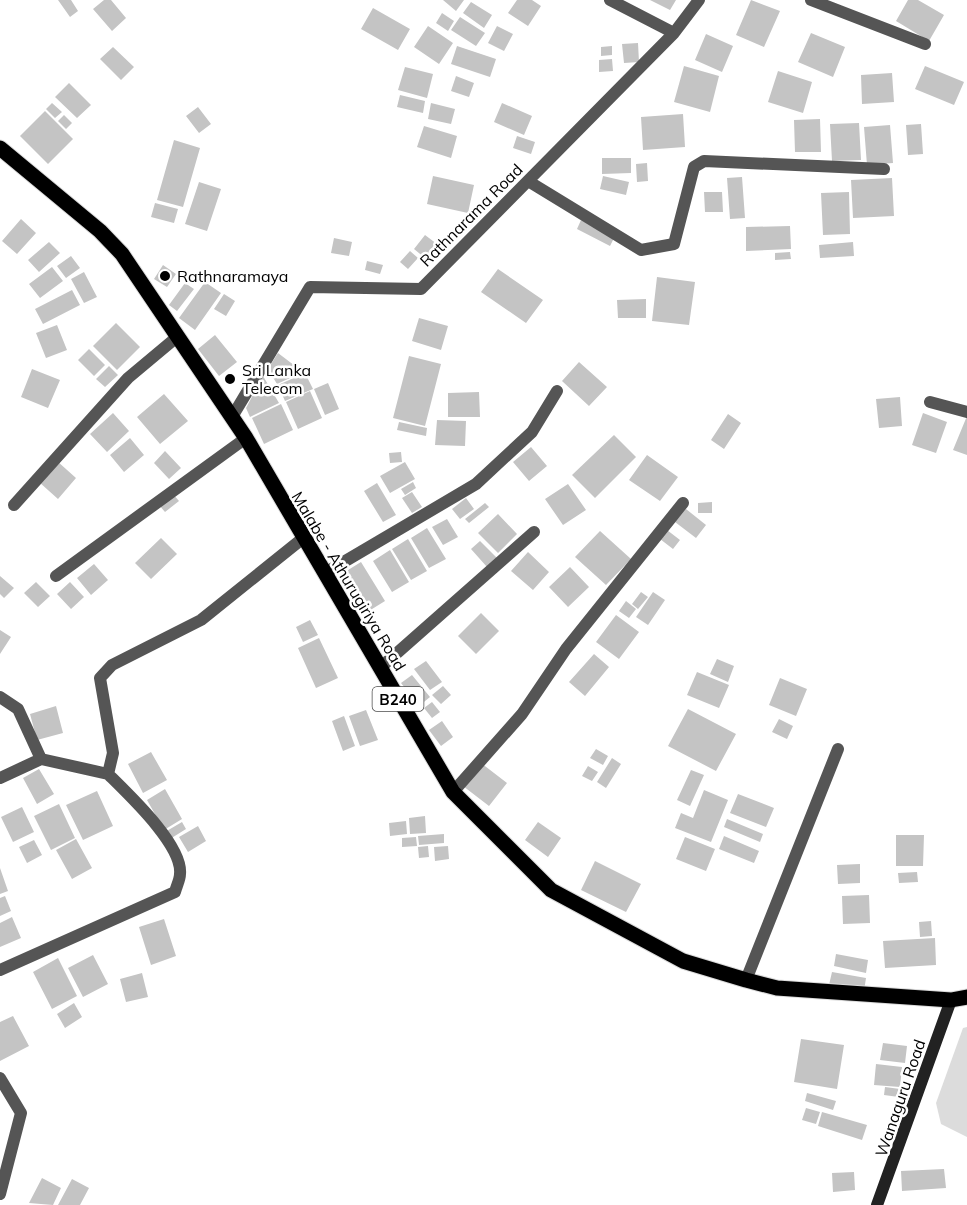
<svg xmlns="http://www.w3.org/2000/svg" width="967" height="1205" font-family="Mulish,sans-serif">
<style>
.green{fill:#dcdcdc}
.building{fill:#c4c4c4}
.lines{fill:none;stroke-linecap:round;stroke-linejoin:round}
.primary-casing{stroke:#dbdbdb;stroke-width:17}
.street{stroke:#555;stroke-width:12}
.secondary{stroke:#222;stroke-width:12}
.primary{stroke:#000;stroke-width:15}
.poi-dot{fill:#000;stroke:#fff;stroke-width:2}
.labels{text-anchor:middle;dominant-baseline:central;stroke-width:5;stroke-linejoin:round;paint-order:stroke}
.shield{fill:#fff;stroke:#4c4c4c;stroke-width:1.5}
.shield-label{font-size:15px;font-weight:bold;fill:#000}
.street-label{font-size:16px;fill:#000;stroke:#fff}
.poi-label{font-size:16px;fill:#000;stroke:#fff;text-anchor:start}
</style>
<rect width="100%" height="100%" fill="#fff"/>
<path class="green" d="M967,1027V1137L941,1124L936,1103L963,1028Z"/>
<path class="building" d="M58,0H71L78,11L70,17Z
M104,0H111L126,18L112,31L93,9Z
M443,0H464L456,11Z
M517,0H532L541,6L528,26L508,13Z
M650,0H676L670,10Z
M751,0L780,11L764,47L736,35Z
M908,0H918L944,15L929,41L896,21Z
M471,2L492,15L484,28L463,13Z
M373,8L410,29L398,50L361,29Z
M442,13L454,21L448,31L436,23Z
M460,17L485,33L476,46L451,30Z
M428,26L453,43L439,64L414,47Z
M497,26L513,34L504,51L488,43Z
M811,33L845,47L833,77L798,62Z
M706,34L733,46L722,72L695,60Z
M638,43L639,62L624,63L622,44Z
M457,46L496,59L490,77L451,64Z
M612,46V55L601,56V47Z
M113,47L134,67L121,80L100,59Z
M612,59L613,71L599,72V60Z
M684,66L719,76L710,112L674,102Z
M925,66L964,82L954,105L915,89Z
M405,67L433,74L427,98L398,90Z
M778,71L812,82L803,113L768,102Z
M892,73L894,102L862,104L861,75Z
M456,76L474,83L469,97L451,91Z
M69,83L91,105L77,118L55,97Z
M400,95L425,101L423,113L397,107Z
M52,103L62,112L55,118L46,109Z
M431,103L455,109L451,124L428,119Z
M502,103L532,116L524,135L494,122Z
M198,107L211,124L199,133L186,116Z
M45,111L73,139L48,164L20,136Z
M683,114L685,147L643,150L641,117Z
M64,115L72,123L66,129L58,121Z
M820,119L821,152H795L794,120Z
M859,123L861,160L832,161L830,124Z
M921,124L923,154L908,155L906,125Z
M890,125L893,163L867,165L864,127Z
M424,126L457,136L451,158L417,147Z
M517,136L535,142L531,154L513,148Z
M174,140L200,148L183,207L157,200Z
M602,158H631V173L602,174Z
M647,163L648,181L637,182L636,164Z
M433,176L474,185L468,213L427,204Z
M603,176L629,182L626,195L600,189Z
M742,177L745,218L730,219L727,178Z
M892,178L894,216L853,218L851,180Z
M199,182L221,189L207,231L185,224Z
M704,192H722L723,212H705Z
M849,192L850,234L823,235L821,193Z
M155,203L178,209L174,223L151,217Z
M21,219L36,233L17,254L2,241Z
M581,220L615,236L610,246L577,229Z
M790,226L791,249L746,251V227Z
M425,235L437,244L425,258L414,249Z
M334,238L352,242L349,256L331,253Z
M49,242L60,253L39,272L28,260Z
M853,242L854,256L820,258L819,245Z
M410,251L418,258L408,269L400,262Z
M790,252L791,259L775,260V253Z
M71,256L80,268L66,278L57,266Z
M367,261L383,265L380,274L365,270Z
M163,265L176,274L167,287L154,279Z
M52,267L63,281L40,298L29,284Z
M498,269L543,300L526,323L481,292Z
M84,272L97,297L84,303L71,279Z
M657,277L695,282L689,325L652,321Z
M205,282L221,293L195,330L179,318Z
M185,283L194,289L177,311L169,305Z
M72,290L80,305L43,324L35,309Z
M224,294L235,301L226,316L214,309Z
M646,299V318H618L617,300Z
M419,318L448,326L441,350L412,341Z
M116,323L140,347L117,370L93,346Z
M57,325L67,350L46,358L36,333Z
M215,335L237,362L219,376L198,349Z
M89,349L105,365L94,376L78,360Z
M278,353L303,372L277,384L268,369Z
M409,356L441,364L425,426L393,418Z
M579,362L607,387L589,406L562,381Z
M109,366L118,375L105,387L96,379Z
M32,369L60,380L48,408L21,397Z
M305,373L313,389L285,401L278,385Z
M263,376L279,403L250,417L246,408Z
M328,383L339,409L325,415L314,389Z
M310,391L322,418L298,429L286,402Z
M479,392L480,417H448V393Z
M164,394L188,421L160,444L137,417Z
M900,397L902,426L879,428L876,399Z
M281,404L293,430L264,444L252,418Z
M113,413L129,431L107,452L90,434Z
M923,413L947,422L936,453L912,445Z
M728,414L741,423L724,449L711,440Z
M967,416V455L953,450Z
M437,420L466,421L465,446L435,445Z
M399,422L427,428L426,436L397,430Z
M614,435L636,457L595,498L572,475Z
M130,438L144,455L124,472L110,455Z
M531,447L547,466L529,481L513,462Z
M165,451L181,468L169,479L154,463Z
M401,452L402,462L390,463L389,453Z
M647,455L678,477L660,501L629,480Z
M57,461L76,478L58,499L39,482Z
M405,462L415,479L390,493L380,476Z
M413,482L416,488L405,495L401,489Z
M377,483L396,515L383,522L364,491Z
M568,484L586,510L563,525L545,499Z
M412,492L422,507L412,513L402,498Z
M173,494L179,501L165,512L159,505Z
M466,498L474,509L460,519L452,509Z
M712,502V513H698V503Z
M485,503L489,507L469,523L465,519Z
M686,509L706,525L696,538L675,522Z
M498,514L517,534L498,553L478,533Z
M447,519L458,537L443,545L432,527Z
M427,528L446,559L429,568L411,538Z
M667,530L680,540L673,549L660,539Z
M600,531L631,559L606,585L575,557Z
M161,538L177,554L151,579L135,563Z
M408,539L427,571L411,580L392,549Z
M480,541L497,558L487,567L471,549Z
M390,550L409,582L392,592L373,561Z
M528,552L549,572L533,590L511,571Z
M361,562L385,601L364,614L340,575Z
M94,564L108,580L91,595L77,578Z
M570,567L589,587L568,607L549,587Z
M0,576L14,588L4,598L0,594Z
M36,582L50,596L38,607L24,593Z
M70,582L84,597L71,609L57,594Z
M641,592L648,597L638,609L632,604Z
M653,592L665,600L648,625L636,617Z
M626,601L636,609L629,618L619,611Z
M481,613L499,631L476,654L458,636Z
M616,615L639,632L619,659L596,642Z
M310,620L318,635L303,642L296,627Z
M0,630L11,637L0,654Z
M319,638L338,678L316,688L298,648Z
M594,654L609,667L585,696L569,682Z
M717,659L734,666L728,682L710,674Z
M426,661L442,682L430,690L414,669Z
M697,672L729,685L719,708L687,695Z
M412,675L430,697L419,706L401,683Z
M780,678L807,689L796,716L769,705Z
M443,686L451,695L441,704L432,695Z
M432,702L440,712L432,718L424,708Z
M56,706L63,733L37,740L30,714Z
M688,709L736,734L716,771L668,746Z
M366,710L378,740L360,746L349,716Z
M344,716L355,746L343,751L332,721Z
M779,719L793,726L787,739L772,732Z
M442,721L453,737L441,746L429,730Z
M596,749L608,756L603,765L590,758Z
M151,752L167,780L143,793L128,764Z
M612,758L621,764L606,788L597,782Z
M481,763L507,783L489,806L463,786Z
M588,766L598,772L592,781L582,776Z
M39,769L54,794L37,804L23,778Z
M691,770L704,775L690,806L677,800Z
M165,789L182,819L164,830L147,800Z
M704,790L728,800L711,842L675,828L681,813L693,818Z
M97,791L113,826L83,840L66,805Z
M738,794L774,808L766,827L730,813Z
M59,804L75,838L51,850L34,816Z
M22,807L34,832L13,842L1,817Z
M425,816L426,833L410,834L409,818Z
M727,819L763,834L760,842L724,827Z
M406,821L407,834L390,836L389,823Z
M182,822L186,829L170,839L165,832Z
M538,822L561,838L548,857L525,840Z
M198,826L206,841L188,852L179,837Z
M444,834V843L419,845L418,836Z
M896,835H924L923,866H896Z
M724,836L759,851L754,863L719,849Z
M416,837L417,846L402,847V838Z
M685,837L715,849L706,871L676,859Z
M76,839L92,868L72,879L56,850Z
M34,840L42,855L27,863L19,847Z
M428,846L429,857L419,858L418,847Z
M448,846L449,859L435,861L434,847Z
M595,861L641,884L626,912L581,890Z
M860,864V883L838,884L837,865Z
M0,868L8,891L0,894Z
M917,872L918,882L899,883L898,873Z
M869,895L870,923L843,924L842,896Z
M5,896L11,911L0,916V898Z
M12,917L21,938L0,947V923Z
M164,919L176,956L151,965L139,927Z
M931,921L932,936L920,937L919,922Z
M935,938L936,965L885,968L883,941Z
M836,954L868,960L866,973L834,966Z
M93,955L108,984L83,997L68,968Z
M58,958L77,996L52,1009L33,972Z
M832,972L866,978L864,991L829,985Z
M142,973L148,997L126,1002L120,979Z
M74,1003L82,1017L65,1028L57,1014Z
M13,1016L29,1046L0,1061V1022Z
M801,1039L844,1045L837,1089L794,1082Z
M883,1043L907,1046L905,1063L880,1060Z
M876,1064L902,1067L900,1087L874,1085Z
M885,1087L900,1089L899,1097L884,1095Z
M807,1093L836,1101L833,1110L805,1101Z
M806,1108L820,1112L816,1124L802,1120Z
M822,1112L867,1125L862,1140L818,1126Z
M944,1169L946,1188L902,1191L901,1171Z
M854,1172L855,1190L833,1192L832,1173Z
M42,1178L61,1188L53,1205L29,1203Z
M72,1179L89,1188L80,1205H58Z"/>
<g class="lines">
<g class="primary-casing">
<path id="primary" d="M0,148L100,231L122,254L246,438L453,792L551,890L683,961L746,980L777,988L951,1000L967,997"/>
</g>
<path class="street" d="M610,0L674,33
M811,0L925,44
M528,181L641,250L674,244L694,167L704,161L884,169
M930,402L967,412
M232,417L310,287L421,289L674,33L699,0
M14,505L128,378L177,337
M325,573L476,484L532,432L557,391
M56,576L246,438
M380,668L534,532
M0,697L18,709L41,759
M0,778L41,759L108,774L113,753L100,678L112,665L201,620L302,539
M453,792L522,714L566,649L683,503
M0,970L175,892C176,887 180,880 180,874C183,845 128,794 108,774
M746,980L838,749
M0,1078L21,1113L0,1194"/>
<path class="secondary" d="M877,1205L951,1000"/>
<use href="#primary" class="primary"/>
</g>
<g class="poi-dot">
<circle cx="165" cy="276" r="6"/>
<circle cx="230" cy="379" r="6"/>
</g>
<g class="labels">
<rect class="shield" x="372.5" y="687" width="51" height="24" rx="4.5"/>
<g class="shield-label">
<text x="398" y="699">B240</text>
</g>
<g class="street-label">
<text transform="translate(471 215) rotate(-45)">Rathnarama Road</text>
<text transform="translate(349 581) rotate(59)">Malabe - Athurugiriya Road</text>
<text transform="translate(900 1098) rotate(-71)">Wanaguru Road</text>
</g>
<g class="poi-label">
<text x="177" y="276">Rathnaramaya</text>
<text x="242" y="370">Sri Lanka<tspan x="242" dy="18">Telecom</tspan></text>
</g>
</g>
</svg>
